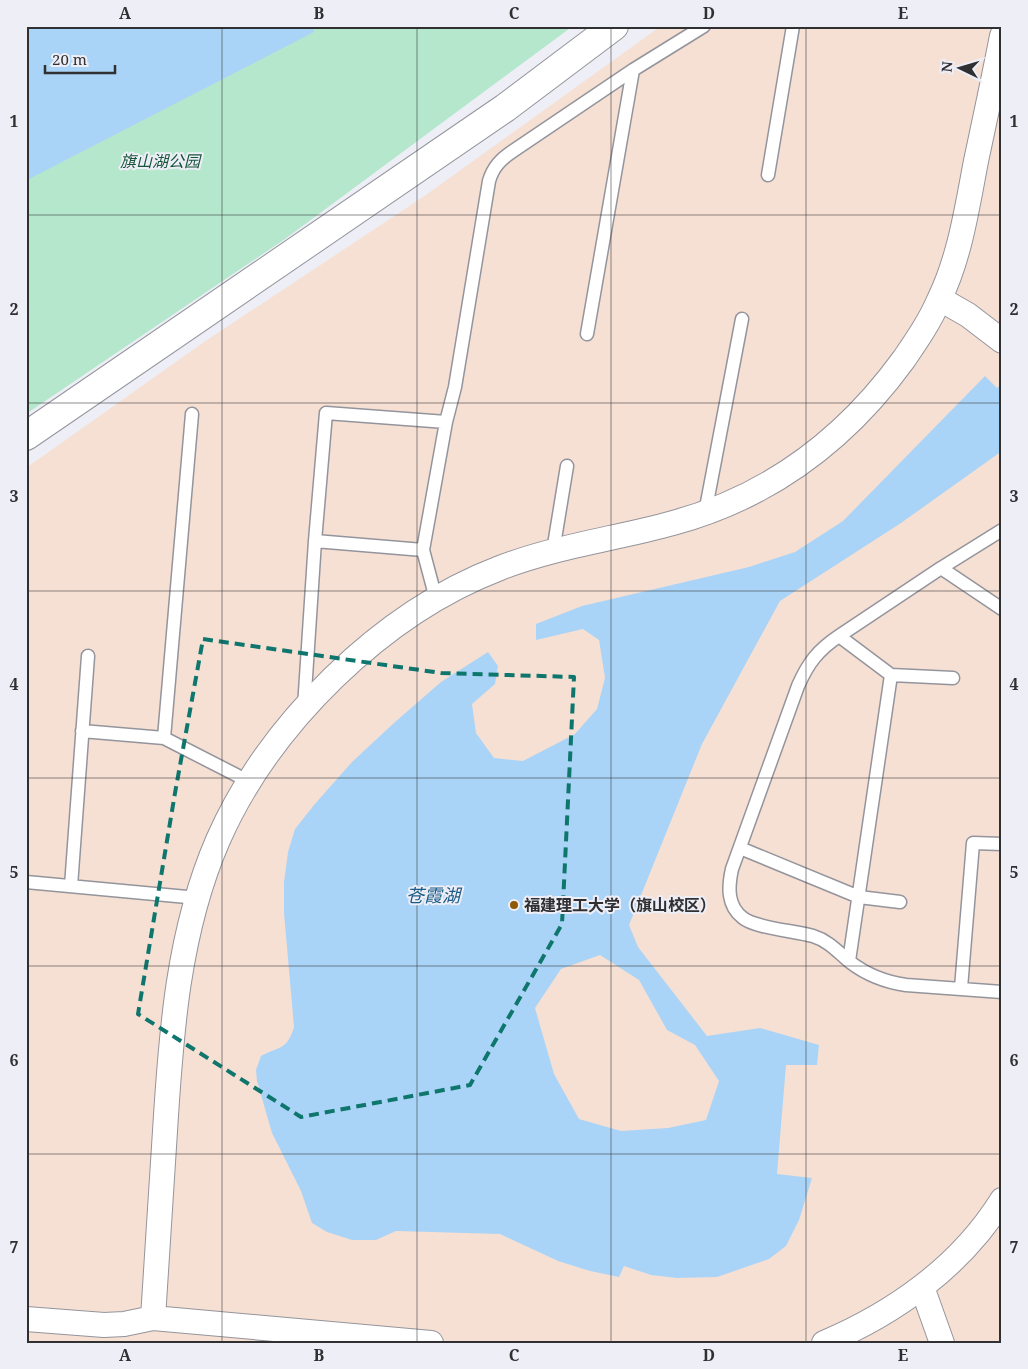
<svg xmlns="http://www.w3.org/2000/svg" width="1028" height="1369" font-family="'Noto Serif','Noto Sans SC',serif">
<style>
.education{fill:#f6e0d3}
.green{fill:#b5e7cd}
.water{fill:#aad4f7;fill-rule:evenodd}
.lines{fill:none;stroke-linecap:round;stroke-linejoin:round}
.service-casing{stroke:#94949c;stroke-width:15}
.minor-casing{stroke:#94949c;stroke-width:26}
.tertiary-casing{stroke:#94949c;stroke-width:30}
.service{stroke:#fff;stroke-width:12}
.minor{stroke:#fff;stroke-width:24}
.tertiary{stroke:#fff;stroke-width:28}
.marked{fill:none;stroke:#0f766e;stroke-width:4;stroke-dasharray:10 6;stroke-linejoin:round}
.grid{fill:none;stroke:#303033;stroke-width:1;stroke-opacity:0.55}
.poi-dot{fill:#8d5b06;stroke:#eeeef7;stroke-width:2}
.labels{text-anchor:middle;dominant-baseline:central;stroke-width:4;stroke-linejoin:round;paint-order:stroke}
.park-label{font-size:16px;font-style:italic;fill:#17553b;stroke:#eeeef7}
.poi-label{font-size:16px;font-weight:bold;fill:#303033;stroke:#eeeef7;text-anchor:start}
.water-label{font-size:18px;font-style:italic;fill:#1a5c87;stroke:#eeeef7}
.neatline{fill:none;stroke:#303033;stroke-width:2}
.grid-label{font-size:16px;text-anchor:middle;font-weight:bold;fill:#303033}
</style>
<rect width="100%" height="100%" fill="#eeeef7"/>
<path class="education" d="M661,26H1002V1343H26V468L204,342L423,197Z"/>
<path class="green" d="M26,26H573L285,239L26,414Z"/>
<path class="water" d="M26,26H313L314,32L29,179L26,182Z
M985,376L997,388L1002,383V432L999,435L1002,439V451L901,523L780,601L702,744L629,925L638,947L707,1036L760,1028L819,1045L817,1065H786L777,1174L812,1178L799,1220L786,1246L769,1259L717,1277L677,1278L651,1275L624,1266L619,1277L590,1271L558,1261L500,1234L396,1231L376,1240H352L327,1232L312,1223L301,1191L272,1133L257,1081L256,1070L261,1056C280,1046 287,1050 294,1027L284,913V882L288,852L295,829L314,805L352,762L395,722L441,682L488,652L498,666L495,684L472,704L476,733L494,758L523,761L575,734L597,709L605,678L599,640L583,629L536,640V624L582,606L749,567L795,552L843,521ZM600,955L639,980L667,1030L695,1045L719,1081L706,1120L668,1128L621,1131L579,1119L554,1074L535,1008L561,969Z"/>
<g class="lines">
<g class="service-casing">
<path id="service" d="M768,175L793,26
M587,334L633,70
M705,513L742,319
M1002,530L941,568L839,636C818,650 808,663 798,686L732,869C728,887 727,906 743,918C755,928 796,931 813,936C829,941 838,952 850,962C867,975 885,982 906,985L1002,992
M315,541L423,550
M553,551L567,466
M941,568L1002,609
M436,599L423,550L446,422L455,387L489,181C493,167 501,159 513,151L633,70L704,26
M839,636L891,675L953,678
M304,707L315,541L326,413L446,422
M82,731L164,738L248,781
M164,738L192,414
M740,848L859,897L900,902
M26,882L198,898
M71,886L88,656
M849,961L891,675
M961,988L973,843L1002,844"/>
</g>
<g class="minor-casing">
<path id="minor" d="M940,299L968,315L1002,341
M922,1287L942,1343
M153,1318C157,1256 161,1194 165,1131C171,1033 178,932 218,840C269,724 382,613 500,568C557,546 615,539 673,523C769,497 846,439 904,359C917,340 930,321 939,300C960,257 967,208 976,161C985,119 994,77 1002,36
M26,1319L104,1325L124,1324L153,1318L431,1343
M824,1343C895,1313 961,1266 1002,1200"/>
</g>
<g class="tertiary-casing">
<path id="tertiary" d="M26,436L505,108L614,26"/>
</g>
<use href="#service" class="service"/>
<use href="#minor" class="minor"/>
<use href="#tertiary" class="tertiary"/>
</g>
<path class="marked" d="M203,639L441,673L574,677L562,924L470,1085L301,1117L138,1014L175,793Z"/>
<path class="grid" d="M222,26V1343M417,26V1343M611,26V1343M806,26V1343M26,215H1002M26,403H1002M26,591H1002M26,778H1002M26,966H1002M26,1154H1002"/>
<circle class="poi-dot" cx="514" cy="905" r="5"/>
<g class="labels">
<g class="park-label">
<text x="160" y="161">旗山湖公园</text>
</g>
<g class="poi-label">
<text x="524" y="905">福建理工大学（旗山校区）</text>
</g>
<g class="water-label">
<text x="433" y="895">苍霞湖</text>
</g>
</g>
<rect width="1028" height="1369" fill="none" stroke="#eeeef7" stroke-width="55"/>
<g transform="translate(960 68) rotate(275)" stroke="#eeeef7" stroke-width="4" paint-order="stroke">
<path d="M0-4L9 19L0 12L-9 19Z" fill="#303033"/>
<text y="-8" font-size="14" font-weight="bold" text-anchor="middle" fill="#303033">N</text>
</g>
<path d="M45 65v8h70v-8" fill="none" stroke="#303033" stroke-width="2.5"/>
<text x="52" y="65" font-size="15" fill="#303033" stroke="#eeeef7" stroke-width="4" paint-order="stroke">20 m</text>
<rect x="28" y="28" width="972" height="1314" class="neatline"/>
<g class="grid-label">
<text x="125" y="19">A</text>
<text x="319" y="19">B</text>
<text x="514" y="19">C</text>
<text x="709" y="19">D</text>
<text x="903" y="19">E</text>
<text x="14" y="127">1</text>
<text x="1014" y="127">1</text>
<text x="14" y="315">2</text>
<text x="1014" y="315">2</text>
<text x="14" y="502">3</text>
<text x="1014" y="502">3</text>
<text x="14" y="690">4</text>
<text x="1014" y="690">4</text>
<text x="14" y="878">5</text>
<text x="1014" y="878">5</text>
<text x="14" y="1066">6</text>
<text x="1014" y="1066">6</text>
<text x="14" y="1253">7</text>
<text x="1014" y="1253">7</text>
<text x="125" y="1361">A</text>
<text x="319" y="1361">B</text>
<text x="514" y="1361">C</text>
<text x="709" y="1361">D</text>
<text x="903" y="1361">E</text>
</g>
</svg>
